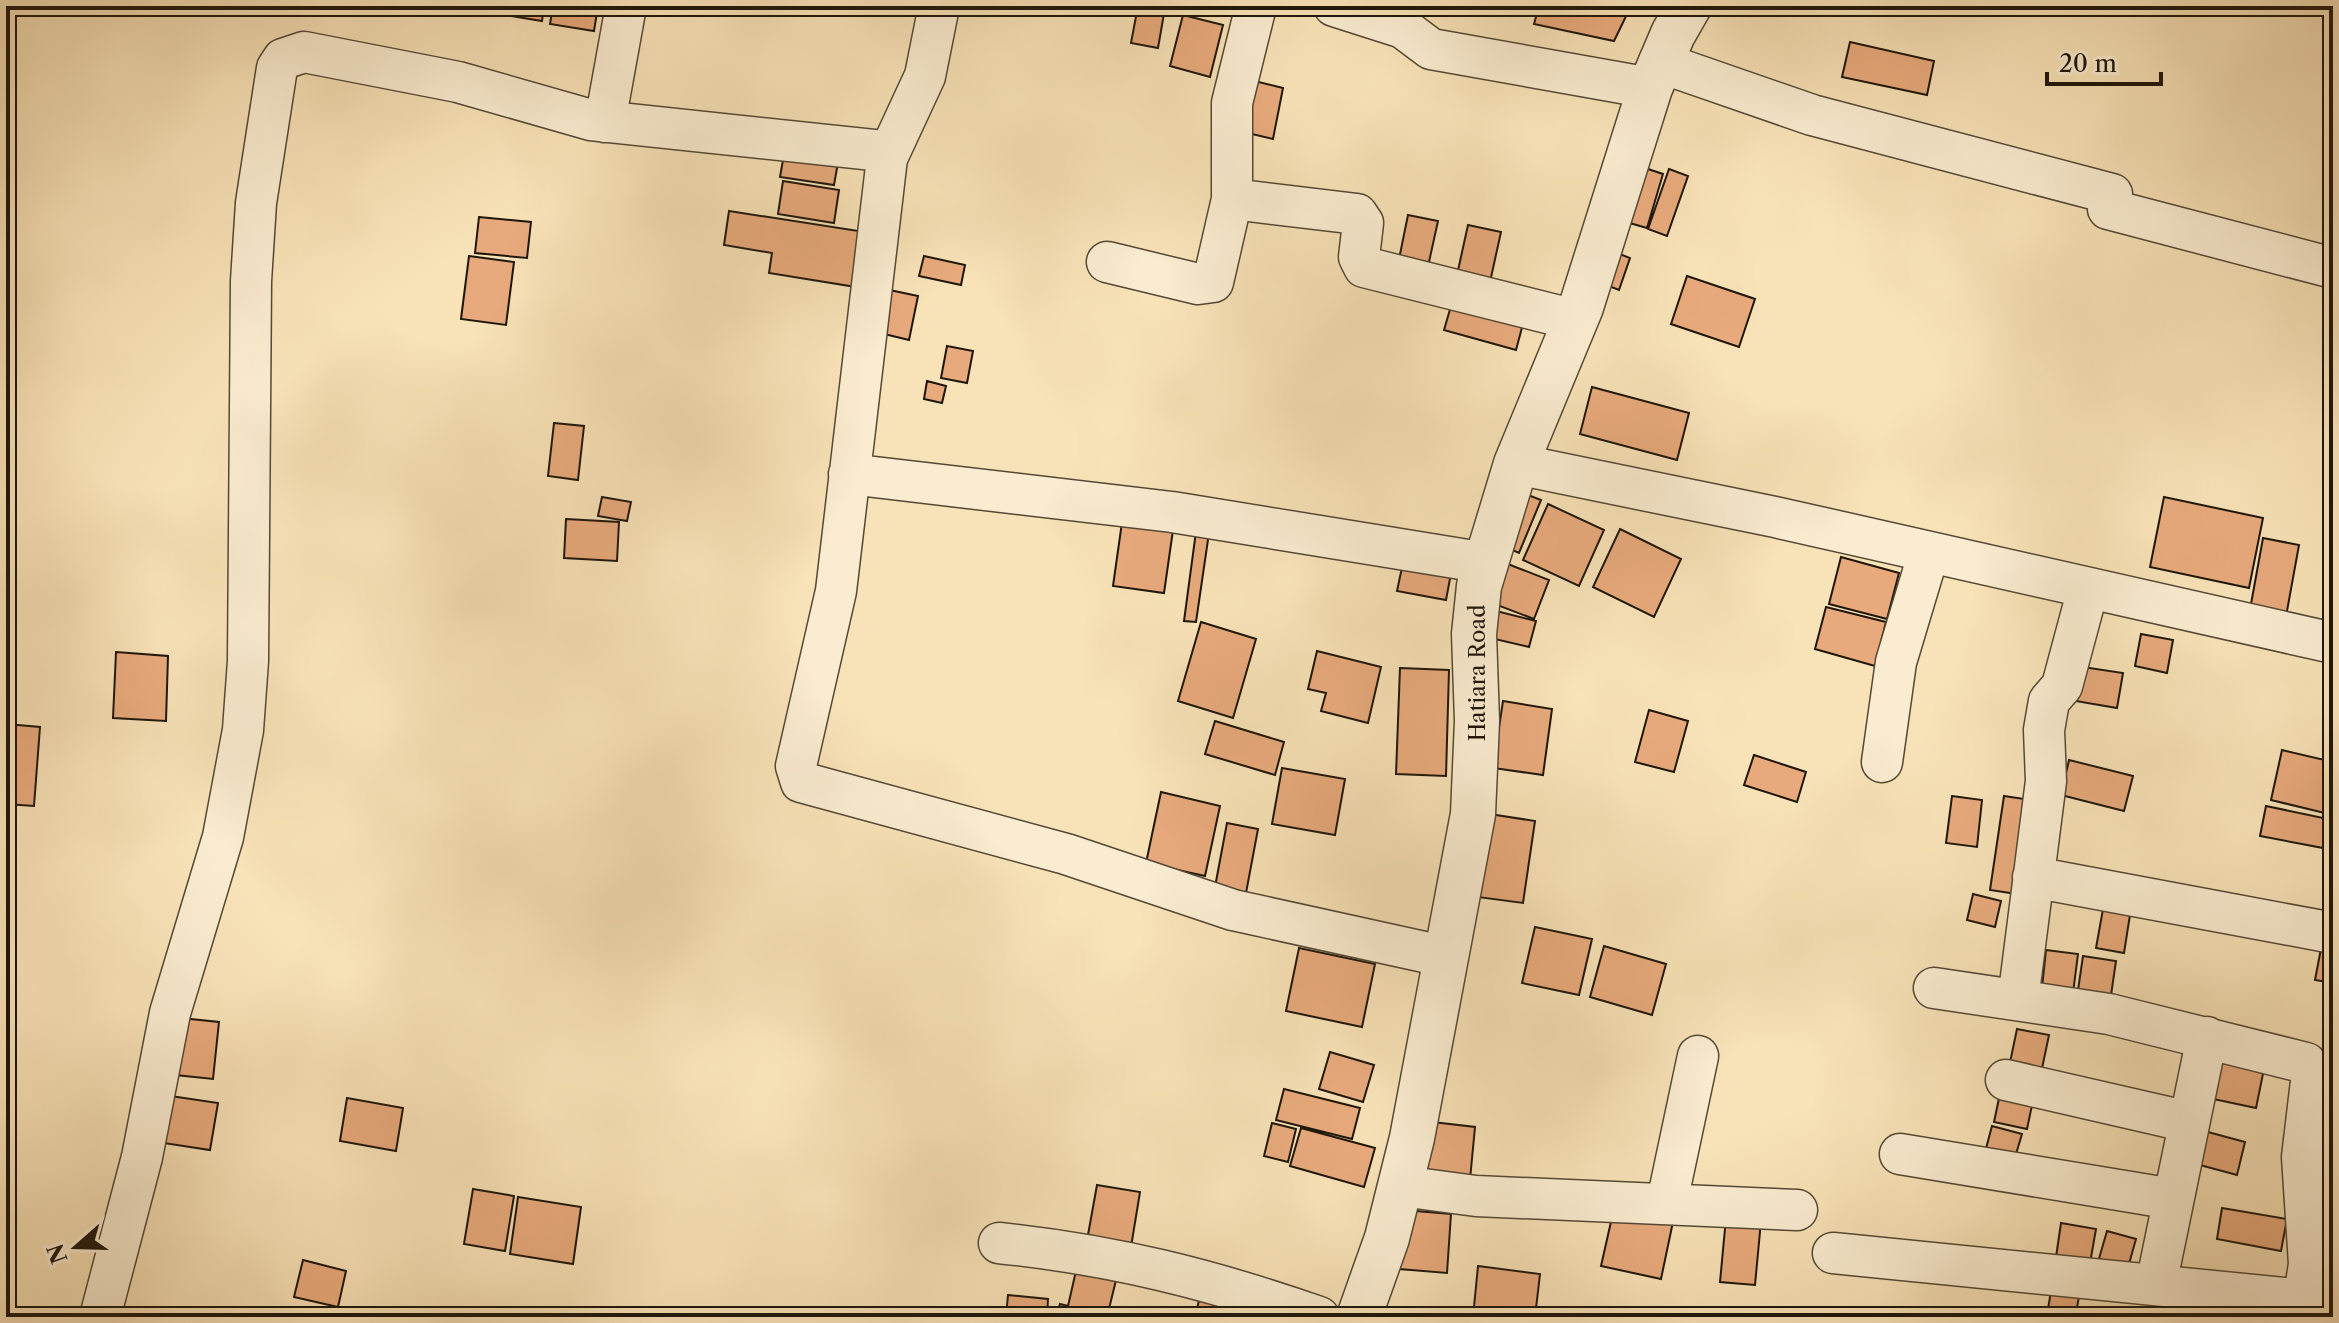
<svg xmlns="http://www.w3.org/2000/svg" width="2339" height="1323" font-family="'Libre Caslon Text',serif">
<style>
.building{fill:#e8aa7c;stroke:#1e160b;stroke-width:2}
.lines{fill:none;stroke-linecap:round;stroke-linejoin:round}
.minor-casing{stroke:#544936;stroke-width:43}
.tertiary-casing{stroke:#544936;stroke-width:47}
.minor{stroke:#faecd0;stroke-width:40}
.tertiary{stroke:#faecd0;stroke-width:44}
.labels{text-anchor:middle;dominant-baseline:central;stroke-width:6;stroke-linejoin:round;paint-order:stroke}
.street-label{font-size:22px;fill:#1e160b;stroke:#faecd0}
</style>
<rect width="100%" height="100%" fill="#f8e2b7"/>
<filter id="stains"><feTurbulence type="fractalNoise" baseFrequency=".0025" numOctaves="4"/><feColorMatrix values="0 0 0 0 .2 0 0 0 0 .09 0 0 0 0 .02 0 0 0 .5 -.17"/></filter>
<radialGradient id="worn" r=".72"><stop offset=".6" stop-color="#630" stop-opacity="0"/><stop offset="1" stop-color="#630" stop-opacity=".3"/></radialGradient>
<path class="building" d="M488,6H544L542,21L487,12Z
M553,6H598L594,31L550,24Z
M1138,6L1165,8L1158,48L1131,43Z
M1539,6H1631L1614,41L1534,24Z
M1183,15L1223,25L1210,77L1170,66Z
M1850,42L1934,61L1927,95L1842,77Z
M1246,79L1283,88L1273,139L1235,130Z
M786,143L840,151L834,185L780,177Z
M1636,165L1663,174L1647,228L1619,220Z
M1669,169L1688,176L1667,236L1648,229Z
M783,181L839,190L834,223L778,214Z
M729,211L865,232L856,287L769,273L772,253L724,245Z
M1408,215L1438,221L1427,271L1398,264Z
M479,217L531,222L527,258L475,253Z
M1468,225L1501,232L1488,291L1455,284Z
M1604,248L1630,258L1619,290L1593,280Z
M469,256L514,262L506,325L461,319Z
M924,256L965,265L961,285L919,276Z
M1687,276L1755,299L1739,347L1671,324Z
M885,289L918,296L909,340L876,332Z
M1453,299L1524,320L1516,350L1444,330Z
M947,346L973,351L967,383L941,378Z
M927,381L946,386L942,403L924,399Z
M1592,387L1689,413L1677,460L1580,434Z
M554,423L584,426L578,480L548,476Z
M1518,491L1541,500L1519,553L1496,543Z
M602,497L631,502L627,521L598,516Z
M2164,497L2263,518L2249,588L2150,567Z
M1548,504L1604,530L1579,586L1523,560Z
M1124,508L1175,516L1164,593L1113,586Z
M566,519L619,522L617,561L564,558Z
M1197,524L1210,526L1196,622L1184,621Z
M1620,529L1681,559L1654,617L1593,587Z
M2263,538L2299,545L2285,622L2249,615Z
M1841,557L1899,573L1887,619L1829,604Z
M1404,558L1452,568L1446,600L1397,591Z
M1495,559L1549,580L1534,619L1479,598Z
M1826,607L1886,622L1875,666L1815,649Z
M1488,609L1536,621L1529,647L1482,636Z
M1201,622L1256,639L1233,718L1178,701Z
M2141,634L2173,640L2167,673L2135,666Z
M1317,651L1381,667L1368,723L1321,711L1326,693L1308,689Z
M116,652L168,656L166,721L113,718Z
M2076,666L2123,673L2117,708L2070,700Z
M1400,668L1449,670L1446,776L1396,774Z
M1503,701L1552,709L1543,775L1493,768Z
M1649,710L1688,721L1674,772L1635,762Z
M1215,721L1284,742L1275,775L1205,754Z
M6,724L40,727L34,806L6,804Z
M2282,750L2333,762V815L2271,800Z
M1754,755L1806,772L1797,802L1744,785Z
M2069,760L2133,776L2124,811L2061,795Z
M1282,768L1345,779L1335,835L1272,824Z
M1161,792L1220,806L1205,876L1146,863Z
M1952,796L1982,800L1977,847L1946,843Z
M2004,796L2038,801L2024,895L1990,890Z
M2266,806L2328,819L2323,848L2260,836Z
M1483,813L1535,821L1523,903L1470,896Z
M1227,823L1258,829L1246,893L1215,887Z
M1973,894L2001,901L1995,927L1967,920Z
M2105,898L2132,902L2124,953L2096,948Z
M1535,927L1592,939L1579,995L1522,983Z
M2323,938L2333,940V983L2315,980Z
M1604,946L1666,964L1652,1015L1590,997Z
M1299,948L1375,964L1362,1027L1286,1011Z
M2046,950L2078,954L2072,1001L2041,997Z
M2083,956L2116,961L2109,1009L2076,1004Z
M171,1017L219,1022L213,1079L166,1074Z
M2330,1017L2333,1018V1068L2319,1064Z
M2017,1029L2049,1035L2040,1078L2008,1072Z
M2209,1047L2266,1059L2256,1108L2199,1096Z
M1330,1052L1374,1065L1363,1102L1319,1089Z
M2002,1084L2035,1091L2027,1129L1994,1122Z
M1284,1089L1360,1108L1352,1139L1276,1120Z
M164,1095L218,1103L210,1150L157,1142Z
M347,1098L403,1108L396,1151L340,1141Z
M1424,1121L1475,1127L1469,1190L1416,1184Z
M1272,1123L1296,1129L1288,1162L1264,1156Z
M1992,1126L2022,1134L2013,1164L1984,1156Z
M1301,1128L1375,1148L1364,1187L1290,1166Z
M2193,1128L2245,1142L2237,1175L2185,1161Z
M1097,1185L1140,1192L1130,1253L1086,1246Z
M473,1189L514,1196L505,1251L464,1244Z
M518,1197L581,1207L573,1264L510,1254Z
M1615,1204L1674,1217L1661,1279L1601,1266Z
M2222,1208L2287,1219L2281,1251L2217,1239Z
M1404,1210L1451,1214L1447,1273L1399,1269Z
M1726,1218L1761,1221L1755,1285L1720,1282Z
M2061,1223L2096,1229L2089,1269L2055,1264Z
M2107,1231L2136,1239L2125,1278L2096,1269Z
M303,1260L346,1271L338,1307L294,1297Z
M1078,1262L1118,1272L1107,1317H1056L1060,1304L1068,1306Z
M1478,1266L1540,1274L1535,1317H1473Z
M2053,1279L2081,1284L2076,1314L2048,1309Z
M1202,1288L1245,1298L1240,1317H1195Z
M1008,1295L1048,1299L1047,1317H1006Z"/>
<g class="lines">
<g class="minor-casing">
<path id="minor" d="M1256,6L1232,103V199L1357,214L1363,223L1359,257L1364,267L1575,320
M1334,6L1403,28L1431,49L1650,88
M1659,62L1812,115L2112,194
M605,122L626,6
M887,158L925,76L939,6
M2108,209L2333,268
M1107,262L1198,284L1213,282L1232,199
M1516,464L1775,517L2333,643
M849,474L1172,512L1486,563
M1882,762L1896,662L1929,552
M2033,877L2333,933
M1934,988L2109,1014L2306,1063L2312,1073L2302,1157L2309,1264L2301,1317
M2018,1000L2046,781L2044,730L2049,701L2062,686L2088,589
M2006,1080L2189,1122
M1900,1154L2173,1199
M1401,1186L1476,1196L1797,1210
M1667,1202L1698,1056
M999,1243C1114,1255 1210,1279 1319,1317
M1833,1253L2304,1300
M2156,1285L2207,1037
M100,1317L142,1157L170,1013L223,837L243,730L248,661L251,281L256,203L277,68L283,59L304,52L458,82L591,120L883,151L887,158L836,591L796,766L801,782L1066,854L1233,910L1447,957"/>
</g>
<g class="tertiary-casing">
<path id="tertiary" d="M1359,1317L1387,1238L1412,1138L1473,814L1477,721L1474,634L1479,586L1516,464L1581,307L1650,88L1673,34L1689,6"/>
</g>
<use href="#minor" class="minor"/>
<use href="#tertiary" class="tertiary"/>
</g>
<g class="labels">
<g class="street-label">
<text transform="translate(1477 673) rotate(-90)">Hatiara Road</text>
</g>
</g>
<rect width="2339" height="1323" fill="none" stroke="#f8e2b7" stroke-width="32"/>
<rect x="8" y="8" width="2323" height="1307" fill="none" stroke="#1e160b" stroke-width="4"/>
<rect x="16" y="16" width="2307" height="1291" fill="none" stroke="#1e160b" stroke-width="2"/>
<g transform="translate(76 1247) rotate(250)" stroke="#faecd0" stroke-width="6" paint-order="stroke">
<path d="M0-6L14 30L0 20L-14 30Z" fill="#1e160b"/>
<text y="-12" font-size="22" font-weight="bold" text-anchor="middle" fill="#1e160b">N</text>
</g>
<path d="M2047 72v12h114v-12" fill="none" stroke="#1e160b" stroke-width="4"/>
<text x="2059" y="72" font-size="24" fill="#1e160b" stroke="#faecd0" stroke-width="6" paint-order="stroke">20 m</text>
<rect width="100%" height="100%" filter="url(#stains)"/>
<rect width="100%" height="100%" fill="url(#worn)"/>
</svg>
